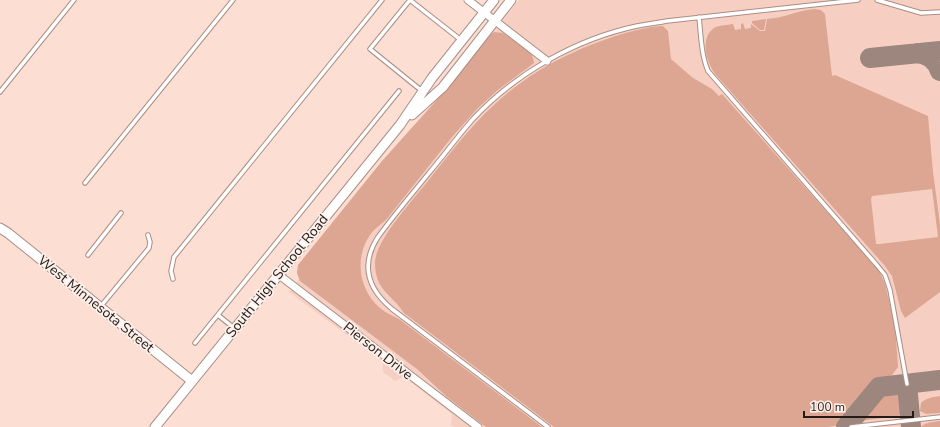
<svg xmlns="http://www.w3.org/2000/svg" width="940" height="427" font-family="'Nunito Sans',sans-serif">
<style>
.built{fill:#f6cfc2}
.green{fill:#dca693;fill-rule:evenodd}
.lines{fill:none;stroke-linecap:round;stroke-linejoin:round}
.taxiway{stroke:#9c867e;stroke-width:20}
.service-casing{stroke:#aa8e84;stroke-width:5.5}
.minor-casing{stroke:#aa8e84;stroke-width:9}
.tertiary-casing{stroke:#aa8e84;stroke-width:11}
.service{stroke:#fff;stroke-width:3.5}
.minor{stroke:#fff;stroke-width:7}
.tertiary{stroke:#fff;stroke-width:9}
.labels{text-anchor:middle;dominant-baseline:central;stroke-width:3.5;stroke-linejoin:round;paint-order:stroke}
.street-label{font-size:14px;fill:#251a16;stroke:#fcf0eb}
</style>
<rect width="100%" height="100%" fill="#fdded3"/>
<path class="built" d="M519,0H940V427H454L451,425L452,414L404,377L395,381L383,372L382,361L289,292Z"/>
<path class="green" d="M815,9L821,10L825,14L832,76L835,75L928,116L933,172L940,224V292L905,318L901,311L892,276L885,266L716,75C707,64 699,38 714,28C719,25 728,25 733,24L735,30L741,29V24L743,23L745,29L751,28V24L760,31H765L767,19C784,18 799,10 815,9ZM932,189L938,237L880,244H876L871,199L872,196Z
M766,19L764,30H760L752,23V21Z
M663,26L668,31L671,59L693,78L712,89L719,96L722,94L875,266L880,273L885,284L895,325L898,367L892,375L878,380L870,388L840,425L828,427H554L404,313C391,293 375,291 375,262C376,242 405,209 418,193C443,163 466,130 495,104C527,74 566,53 607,39C624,33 644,27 663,26Z
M494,32L503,33L531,53L533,58L534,63L498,90L478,108L452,137L386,220C380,225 374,229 370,235C354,258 359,290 380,308C386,313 393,316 399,319L542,427H486L447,397L417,369L300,281L297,273L298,265L382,161L443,93L490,35Z
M892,391C904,395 908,407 899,416L859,421L881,395L886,392Z
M940,396V413L926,414L920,411L921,403C926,398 933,397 940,396Z
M940,421V427H921C926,422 933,422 940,421Z"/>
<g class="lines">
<path class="taxiway" d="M917,53C929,55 936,60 940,71
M870,58L940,51
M907,384L911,427
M846,427L879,387L940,380"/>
<g class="service-casing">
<path id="service" d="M410,0L370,49L422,91
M410,0L461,40
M877,0L921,13L940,12
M699,17C701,35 701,54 708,71L876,264L885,275L890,290L907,384
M0,92L74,0
M85,183L233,0
M88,255L121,213
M173,279L171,271L174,257L382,0
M101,306L149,248L150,242L148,235
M218,315L234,328
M195,343L399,91
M548,427L392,309C368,289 360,265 378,237C394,215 412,194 429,173C444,155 458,136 473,119C516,73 576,39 637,26C647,24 657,23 667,21L858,0
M851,427L940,417"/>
</g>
<g class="minor-casing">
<path id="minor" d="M468,0L547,61
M279,275L478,427"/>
</g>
<g class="tertiary-casing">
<path id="tertiary" d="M412,115L443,87L511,0
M0,228L8,233L192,381
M155,427L400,125L432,78L494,0"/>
</g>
<use href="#service" class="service"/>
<use href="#minor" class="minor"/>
<use href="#tertiary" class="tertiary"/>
</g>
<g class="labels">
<g class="street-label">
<text transform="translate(277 276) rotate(-51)">South High School Road</text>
<text transform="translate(96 304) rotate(39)">West Minnesota Street</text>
<text transform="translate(378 351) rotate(38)">Pierson Drive</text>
</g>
</g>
<path d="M804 411v6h109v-6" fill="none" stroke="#251a16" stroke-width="2"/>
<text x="810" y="411" font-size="12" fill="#251a16" stroke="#fcf0eb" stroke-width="3" paint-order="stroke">100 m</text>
</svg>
